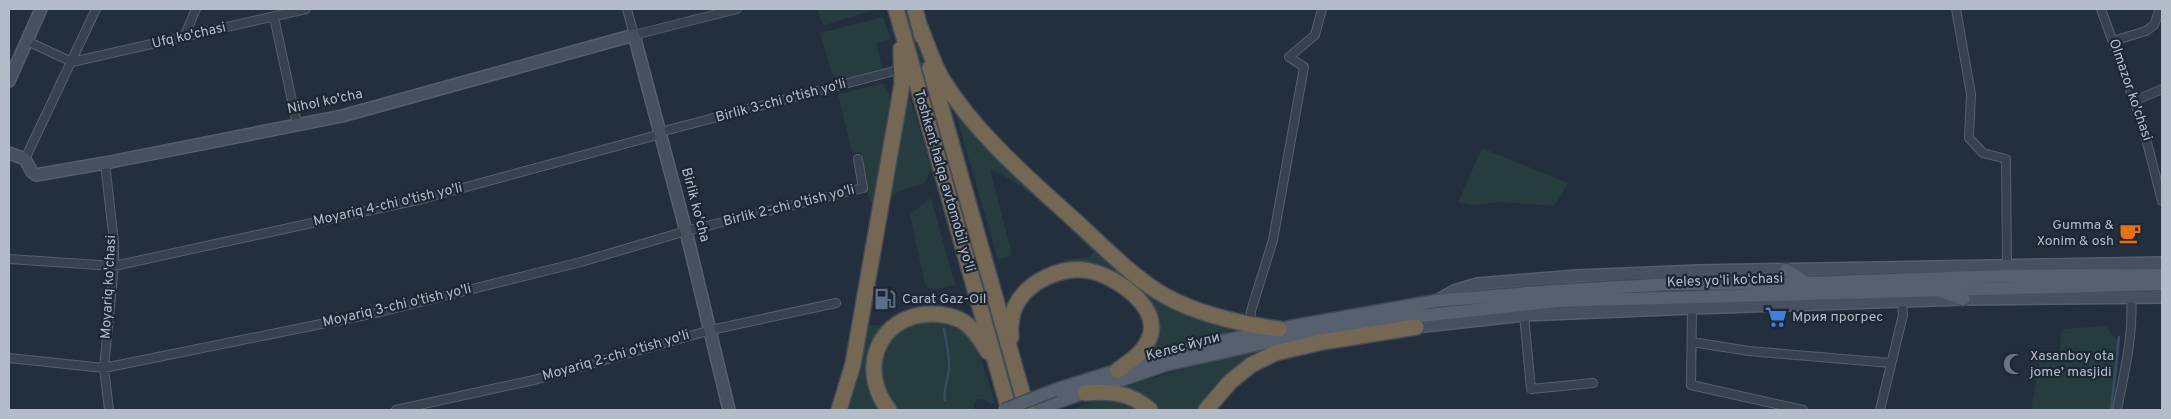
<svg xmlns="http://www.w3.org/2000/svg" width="2171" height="419" font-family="Overpass,sans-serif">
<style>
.green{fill:#263c3f}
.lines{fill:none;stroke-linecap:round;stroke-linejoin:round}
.stream{stroke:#394c67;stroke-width:2.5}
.street-casing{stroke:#565f6c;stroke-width:10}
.secondary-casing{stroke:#565f6c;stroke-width:14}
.primary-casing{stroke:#414a57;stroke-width:15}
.highway-casing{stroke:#434c59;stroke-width:18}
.street{stroke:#38414e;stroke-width:8}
.secondary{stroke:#465061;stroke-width:11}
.primary{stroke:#56606e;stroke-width:12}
.highway{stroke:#746855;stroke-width:15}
.primary-bridge-casing{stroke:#414a57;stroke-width:15;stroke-linecap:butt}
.primary-bridge{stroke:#56606e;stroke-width:12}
.labels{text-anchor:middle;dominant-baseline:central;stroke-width:4.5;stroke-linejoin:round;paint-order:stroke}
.street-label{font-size:14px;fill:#b4bcc9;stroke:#1d2633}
.poi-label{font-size:14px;fill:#b4bcc9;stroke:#1d2633;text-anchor:start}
</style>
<rect width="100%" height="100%" fill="#242f3e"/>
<path class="green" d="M817,9H873V10L825,25L822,23Z
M903,9H908L1022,410H1016Z
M883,17L891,39L876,44L883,71L839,82L832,74L820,33Z
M905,81L931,168L925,183L899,191L892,197L886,196Z
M884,83L894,107L874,203L870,202C865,186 866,169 861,152H852L838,94Z
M954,108L1111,262L1238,325L1224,334L1142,356L1148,304L1065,266L1064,260L1089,257L1094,252C1063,224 1028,185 990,169L1012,255L998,260Z
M1482,148L1568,183L1554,206L1500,202L1471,205L1458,202Z
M931,198L955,285L935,289L927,287L924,280L910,214Z
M934,321L959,324L977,346L995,403L991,404L984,399H978L974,403V410H896C891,403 883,395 881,387C879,383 880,376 880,371C878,338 906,324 934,321Z
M890,322C884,330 876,338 871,347C862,366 867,394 880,410H844L863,325H879Z
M2106,326L2120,345L2114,410H2031L2040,360L2058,362L2062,329Z
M1250,352L1253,357L1199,410H1158L1153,405L1119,388L1188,368Z
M1105,398L1119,400L1145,410H1070Z"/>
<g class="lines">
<path class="stream" d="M944,329C946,342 950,356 949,369C948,380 943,389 945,400
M2111,410L2119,337"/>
<g class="street-casing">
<path id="street" d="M627,9L634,35L737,9
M1956,9L1971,94L1969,138L1983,153L2006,159L2007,265
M2101,9L2142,123L2162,201
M274,17L297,124
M184,37L196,9
M27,41L72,62
M2113,41L2146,31L2154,25L2160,9
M72,62L306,9
M2134,101L2162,89
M660,132L902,69
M25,159L96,9
M105,163L114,242V266L104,368L109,410
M9,259L114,266L422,199L661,134
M1692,308L1691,385L1803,410
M1524,315L1531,389L1593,383
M1250,324L1251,311L1273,240L1304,67L1289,57L1315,35L1322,9
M1692,342L1749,351L1891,363
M9,358L104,368L380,312L581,262L686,231L863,188L858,159
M396,410L534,380L711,330L836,303
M1880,410L1903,315L1902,303
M2117,410C2124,373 2134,335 2131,297"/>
</g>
<g class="secondary-casing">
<path id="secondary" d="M9,81L41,9
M9,153L25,159L32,172L36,175L105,163L342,116L634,35L686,231L729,410
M1438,300L1454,291L1477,284L1577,276L1699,271L2162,263
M1416,327L1524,315L1692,308L1963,299L2162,297"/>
</g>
<g class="primary-casing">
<path id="primary" d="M1786,270L1807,283
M1943,292L1963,299
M1055,390L1163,356L1218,342L1289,327L1436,301L1540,292L1671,284L1807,283L2006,276L2162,275
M1034,410L1165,365L1286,338L1393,319L1558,301L2162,284"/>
</g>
<g class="highway-casing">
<path id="highway" d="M896,9L1009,410
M915,9L922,36
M920,27C927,44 933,63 942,79C978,137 1033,182 1082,227C1109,252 1135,279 1167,297C1201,315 1241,324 1279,329
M930,68L1027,410
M1011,337C1010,326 1011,316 1015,307C1027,281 1063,265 1090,271C1116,276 1165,309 1148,341C1142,354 1129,362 1118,370
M1085,393C1109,391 1131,392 1150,410
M839,410L853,364L899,102L902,84L901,49
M889,410C857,370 878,315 931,314C943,314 954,316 964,322C975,330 981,341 988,352
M1206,410L1230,382L1251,365L1275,353L1322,342L1416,327"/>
</g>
<use href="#street" class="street"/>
<use href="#secondary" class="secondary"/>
<use href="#primary" class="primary"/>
<use href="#highway" class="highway"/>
<g class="primary-bridge-casing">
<path id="primary-bridge" d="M1004,410L1055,390"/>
</g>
<use href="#primary-bridge" class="primary-bridge"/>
</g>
<defs>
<g id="cafe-bare" transform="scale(1.725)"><path d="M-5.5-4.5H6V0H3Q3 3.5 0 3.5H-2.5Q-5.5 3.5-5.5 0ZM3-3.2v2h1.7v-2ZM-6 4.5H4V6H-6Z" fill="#e8710a" stroke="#1d2633" stroke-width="2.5" paint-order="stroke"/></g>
<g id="fuel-bare" transform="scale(1.725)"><path d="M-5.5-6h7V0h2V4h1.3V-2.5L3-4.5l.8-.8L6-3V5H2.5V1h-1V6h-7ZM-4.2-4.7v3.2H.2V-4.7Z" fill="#5c6f8a" stroke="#1d2633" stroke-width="2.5" paint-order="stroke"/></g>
<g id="supermarket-bare" transform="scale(1.725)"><path d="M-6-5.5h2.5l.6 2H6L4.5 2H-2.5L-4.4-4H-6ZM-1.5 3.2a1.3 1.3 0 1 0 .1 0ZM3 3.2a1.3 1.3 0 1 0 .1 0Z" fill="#3f7fe0" stroke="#1d2633" stroke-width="2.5" paint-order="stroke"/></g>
<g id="mosque-bare" transform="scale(1.725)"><path d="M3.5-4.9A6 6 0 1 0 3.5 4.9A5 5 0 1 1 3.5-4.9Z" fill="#6b7280" stroke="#1d2633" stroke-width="2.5" paint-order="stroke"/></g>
</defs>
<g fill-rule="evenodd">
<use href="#cafe-bare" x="2130" y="233"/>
<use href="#fuel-bare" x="885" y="299"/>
<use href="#supermarket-bare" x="1776" y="317"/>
<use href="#mosque-bare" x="2014" y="364"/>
</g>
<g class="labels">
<g class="street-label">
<text transform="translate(189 36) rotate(-13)">Ufq ko'chasi</text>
<text transform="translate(2130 90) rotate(71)">Olmazor ko'chasi</text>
<text transform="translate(781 101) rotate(-15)">Birlik 3-chi o'tish yo'li</text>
<text transform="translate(325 102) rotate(-12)">Nihol ko'cha</text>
<text transform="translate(944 181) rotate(74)">Toshkent halqa avtomobil yo'li</text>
<text transform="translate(388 205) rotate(-13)">Moyariq 4-chi o'tish yo'li</text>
<text transform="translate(695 205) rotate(75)">Birlik ko'cha</text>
<text transform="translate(789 206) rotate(-14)">Birlik 2-chi o'tish yo'li</text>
<text transform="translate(1725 281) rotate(-2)">Keles yoʻli koʻchasi</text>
<text transform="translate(109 287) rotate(-87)">Moyariq ko'chasi</text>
<text transform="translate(397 306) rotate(-13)">Moyariq 3-chi o'tish yo'li</text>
<text transform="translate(1183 347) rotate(-15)">Келес йули</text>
<text transform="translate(616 356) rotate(-16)">Moyariq 2-chi o'tish yo'li</text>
</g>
<g class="poi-label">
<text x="2114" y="225" text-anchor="end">Gumma &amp;<tspan x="2114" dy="16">Xonim &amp; osh</tspan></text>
<text x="902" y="299">Carat Gaz-Oil</text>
<text x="1792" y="317">Мрия прогрес</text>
<text x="2030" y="356">Xasanboy ota<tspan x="2030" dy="16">jome’ masjidi</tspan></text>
</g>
</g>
<rect width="2171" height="419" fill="none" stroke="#b4bcc9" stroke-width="20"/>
</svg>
